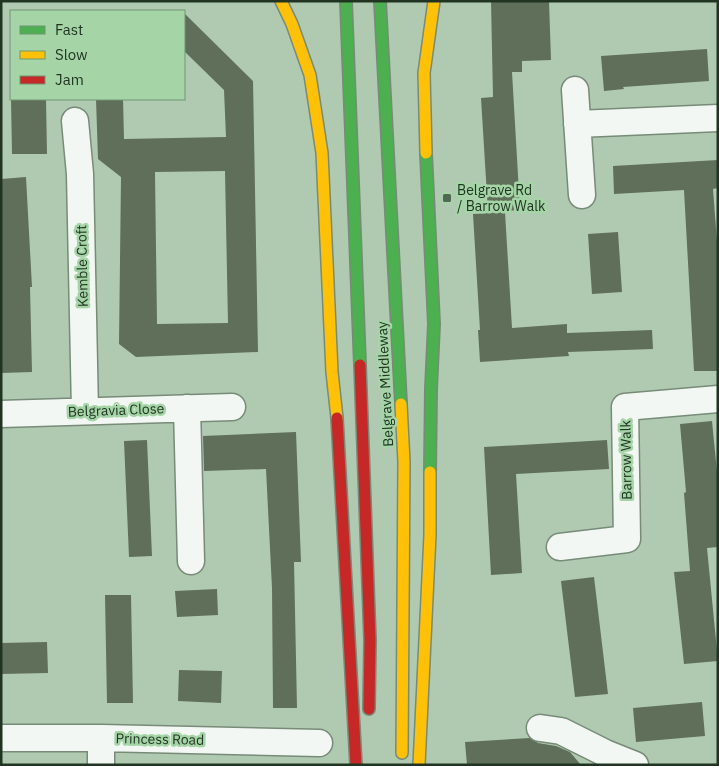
<svg xmlns="http://www.w3.org/2000/svg" width="719" height="766" font-family="'IBM Plex Sans',sans-serif">
<style>
.building{fill:#606f5a;fill-rule:evenodd}
.lines{fill:none;stroke-linecap:round;stroke-linejoin:round}
.street-casing{stroke:#778b78;stroke-width:29}
.fast-casing{stroke:#778b78;stroke-width:14}
.slow-casing{stroke:#778b78;stroke-width:14}
.jam-casing{stroke:#778b78;stroke-width:14}
.street{stroke:#f3f7f3;stroke-width:26}
.fast{stroke:#4caf50;stroke-width:11}
.slow{stroke:#ffc107;stroke-width:11}
.jam{stroke:#c62828;stroke-width:11}
.poi-dot{fill:#536854;stroke:#a5d5a7;stroke-width:2}
.labels{text-anchor:middle;dominant-baseline:central;stroke-width:5;stroke-linejoin:round;paint-order:stroke}
.poi-label{font-size:14px;fill:#213422;stroke:#a5d5a7;text-anchor:start}
.street-label{font-size:14px;fill:#213422;stroke:#a5d5a7}
</style>
<rect width="100%" height="100%" fill="#b0cab1"/>
<path class="building" d="M491,1H549L551,60L522,61V72H512L520,210L488,212L481,98L493,97Z
M184,13L253,81L258,352L136,357L119,344L121,177L98,159L96,99H123L124,139L226,137L224,90L184,51ZM225,171L228,323L157,324L155,172Z
M707,49L709,81L623,87L624,89L604,91L601,56Z
M11,99H46L47,154H12Z
M718,160V188L713,189L718,255V371H694L684,190L614,194L613,166Z
M26,177L32,287H30L32,372L1,373V179Z
M505,212L512,328L567,324V333L652,330L653,349L568,352L569,356L480,362L478,330H480L473,214Z
M618,232L622,292L592,294L588,234Z
M712,421L718,482V547L707,548L718,661L684,664L674,572L690,571L684,493L686,492L680,424Z
M296,432L301,562H294L297,708H273L272,588L266,469L204,471L203,436Z
M147,440L152,556L129,557L124,441Z
M607,440L609,469L516,474L522,573L491,575L484,447Z
M594,577L608,694L575,697L561,581Z
M217,589L218,615L177,617L175,591Z
M105,595H131L133,703H107Z
M47,642L48,673L1,674V643Z
M179,670L222,671L221,703L178,701Z
M702,702L705,736L636,742L633,708Z
M530,738L538,743L556,746L570,752L581,765H467L465,742Z"/>
<g class="lines">
<g class="street-casing">
<path id="street" d="M575,90L582,195
M75,121L80,174L85,411
M577,124L718,118
M187,408L191,561
M1,414L232,407
M560,547L627,539L625,407L718,399
M540,728L561,731L605,753L635,765
M1,738H101L319,743
M101,738V765"/>
</g>
<g class="fast-casing">
<path id="fast" d="M346,1L360,365
M380,1L401,404
M426,153L434,324L431,389L430,472"/>
</g>
<g class="slow-casing">
<path id="slow" d="M281,1L292,24L310,75L322,153L332,372L337,418
M426,153L424,73L434,1
M401,404L404,462L402,753
M419,765L430,535V472"/>
</g>
<g class="jam-casing">
<path id="jam" d="M360,365L370,640L369,709
M337,418L356,765"/>
</g>
<use href="#street" class="street"/>
<use href="#fast" class="fast"/>
<use href="#slow" class="slow"/>
<use href="#jam" class="jam"/>
</g>
<rect class="poi-dot" x="442" y="193" width="10" height="10" rx="2.5"/>
<g class="labels">
<g class="poi-label">
<text x="457" y="190">Belgrave Rd<tspan x="457" dy="16">/ Barrow Walk</tspan></text>
</g>
<g class="street-label">
<text transform="translate(82 266) rotate(-91)">Kemble Croft</text>
<text transform="translate(385 384) rotate(-93)">Belgrave Middleway</text>
<text transform="translate(116 410) rotate(-2)">Belgravia Close</text>
<text transform="translate(626 460) rotate(-91)">Barrow Walk</text>
<text transform="translate(160 739) rotate(1)">Princess Road</text>
</g>
</g>
<rect width="719" height="766" fill="none" stroke="#213422" stroke-width="5"/>
<rect x="10" y="10" width="175" height="90" fill="#a5d5a7" stroke="#709572"/>
<rect x="20" y="26" width="25" height="8" fill="#4caf50" stroke="#709572"/>
<text x="55" y="35" font-size="15" fill="#213422">Fast</text>
<rect x="20" y="51" width="25" height="8" fill="#ffc107" stroke="#709572"/>
<text x="55" y="60" font-size="15" fill="#213422">Slow</text>
<rect x="20" y="76" width="25" height="8" fill="#c62828" stroke="#709572"/>
<text x="55" y="85" font-size="15" fill="#213422">Jam</text>
</svg>
